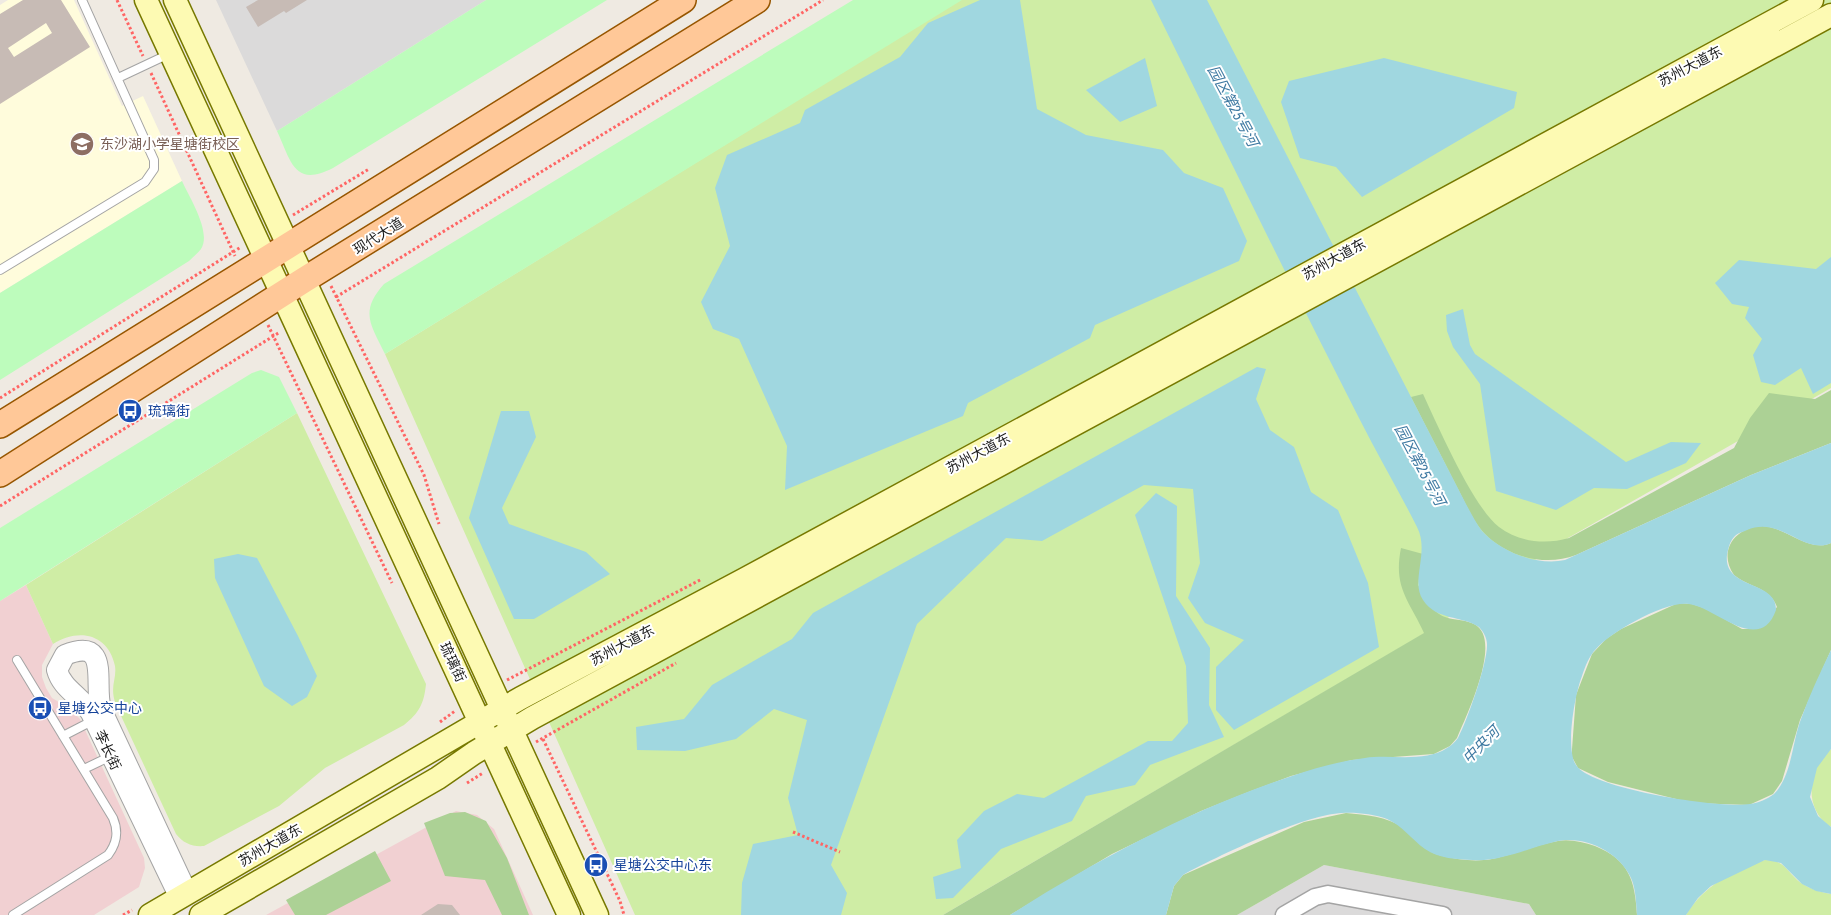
<svg xmlns="http://www.w3.org/2000/svg" width="1831" height="915" font-family="'Roboto Condensed','Noto Sans SC',sans-serif">
<style>
.residential{fill:#dbdada}
.commercial{fill:#f1d0d2}
.education{fill:#fffcdc}
.grass{fill:#cfeda5}
.forest{fill:#acd195}
.park{fill:#bdfcbc}
.water{fill:#a0d7e0}
.building{fill:#c7bbb5;fill-rule:evenodd}
.lines{fill:none;stroke-linecap:round;stroke-linejoin:round}
.service-casing{stroke:#a4a4a4;stroke-width:10}
.minor-casing{stroke:#a4a4a4;stroke-width:19}
.tertiary-casing{stroke:#a4a4a4;stroke-width:22}
.secondary-casing{stroke:#777900;stroke-width:25}
.primary-casing{stroke:#975600;stroke-width:28}
.path{stroke:#ff6564;stroke-width:3;stroke-dasharray:2.5 2.5;stroke-linecap:butt}
.service{stroke:#fff;stroke-width:8}
.minor{stroke:#fff;stroke-width:16}
.tertiary{stroke:#fff;stroke-width:20}
.secondary{stroke:#fdfab3;stroke-width:22}
.primary{stroke:#ffc898;stroke-width:25}
.labels{text-anchor:middle;dominant-baseline:central;stroke-width:4;stroke-linejoin:round;paint-order:stroke}
.street-label{font-size:14px;fill:#1d1d1d;stroke:#fff}
.education-label{font-size:14px;fill:#785e54;stroke:#fff;text-anchor:start}
.transit-label{font-size:14px;fill:#164399;stroke:#fff;text-anchor:start}
.water-label{font-size:15px;font-style:italic;fill:#3f7aa2;stroke:#fff}
</style>
<rect width="100%" height="100%" fill="#efeae2"/>
<path class="residential" d="M216,0H486L277,131Z
M1324,865L1529,904L1536,915H1237Z"/>
<path class="commercial" d="M26,585L53,644L42,665V677L46,688L52,698L69,708L80,719L144,858L145,868L139,887L94,915H0V601Z
M456,811L477,815L494,829L533,915H266Z"/>
<path class="education" d="M8,0H74L122,106L143,96L182,181L0,293V5Z"/>
<path class="grass" d="M960,0H1831V388L1568,538L1425,633L943,915H635L385,354Z
M297,413L426,684C424,704 419,713 404,725L325,768L279,806L204,846C192,847 183,843 176,834L116,705C109,686 117,680 115,666C108,633 78,628 53,644L26,585Z
M1831,749V827C1803,810 1807,768 1831,749Z
M1765,860C1786,860 1786,872 1801,883C1810,889 1820,892 1831,894V915H1686C1703,887 1733,869 1765,860Z"/>
<path class="forest" d="M1831,390V443L1751,475L1576,555C1545,567 1507,557 1484,533C1472,520 1465,502 1457,487C1442,457 1426,427 1411,397L1423,394C1438,426 1473,507 1499,527C1519,542 1545,545 1569,538L1734,448L1750,418L1769,393L1815,399Z
M1763,526C1785,527 1810,553 1831,543V650L1800,720L1782,781L1773,794L1749,805L1692,803L1608,782L1578,768L1572,757V749L1576,695L1592,654L1606,639L1621,629L1678,603L1692,604L1707,609L1742,629H1758L1777,607C1770,587 1748,587 1734,575C1717,551 1736,526 1763,526Z
M1401,548L1423,554L1418,585C1426,598 1432,614 1448,618C1456,620 1466,620 1474,624C1504,639 1466,716 1457,738L1450,746L1434,754L1352,760L1291,776L1251,791L1201,811L1112,854L1010,915H943L1424,633C1409,600 1393,588 1401,548Z
M465,812L486,821L507,858L529,915H502L485,880L445,876L424,823L450,813Z
M1346,813C1366,815 1386,816 1404,828C1418,838 1425,853 1443,856C1459,860 1476,862 1492,859C1514,855 1535,845 1558,841C1570,839 1583,842 1595,846C1629,860 1635,880 1637,915H1536L1529,904L1324,865L1237,915H1166L1174,886L1183,875L1304,822Z
M375,851L391,881L326,915H295L286,900Z"/>
<path class="park" d="M486,0H607L333,168C294,188 291,161 277,131Z
M853,0H962L385,354C371,325 359,312 384,284Z
M182,181C189,197 212,232 201,249C198,253 193,257 189,261L0,380V293Z
M261,370L279,377L297,413L0,601V528L252,373Z"/>
<path class="water" d="M980,0H1020L1037,109L1086,135L1163,150L1184,173L1223,188L1247,241L1239,261L1095,325L1090,338L968,403L963,416L785,490L787,446L739,339L713,329L701,302L730,246L715,188L727,155L800,123L805,110L900,57L928,23Z
M1151,0H1207L1466,504C1471,513 1476,523 1482,531C1501,552 1537,566 1565,560L1751,475L1831,443V543C1804,556 1780,515 1747,530C1743,532 1737,533 1734,537C1730,541 1728,549 1727,555C1723,590 1777,580 1776,610C1760,656 1715,607 1689,604C1667,600 1610,632 1596,649C1589,656 1585,667 1582,676C1575,694 1565,748 1576,765C1591,789 1721,809 1750,804C1758,803 1768,799 1774,794C1792,776 1792,742 1801,719C1809,696 1820,673 1831,650V749L1817,768L1810,797L1818,816L1831,827V894L1816,891L1802,884L1781,863L1765,860L1711,886L1698,898L1686,915H1637C1636,903 1636,889 1631,878C1619,851 1582,834 1554,842C1528,848 1500,862 1473,860C1457,859 1439,859 1425,849C1411,839 1403,826 1387,819C1374,814 1355,812 1342,813C1303,815 1218,856 1183,875L1174,886L1166,915H1010C1098,859 1192,809 1292,776C1315,768 1340,761 1365,758C1390,754 1425,763 1447,748C1451,746 1455,742 1458,738C1467,721 1488,662 1487,644C1487,638 1483,631 1479,627C1461,615 1437,621 1423,600C1410,581 1430,552 1417,527C1399,491 1378,456 1360,420C1289,281 1220,140 1151,0Z
M1145,58L1157,106L1120,122L1086,90Z
M1384,58L1517,92L1514,108L1362,197L1336,167L1300,158L1281,102L1289,81Z
M1831,257V383L1813,394L1801,368L1775,385L1761,382L1753,355L1762,339L1745,318L1749,307L1732,304L1715,283L1739,260L1816,269Z
M1463,309L1470,345L1475,354L1626,462L1671,442L1701,443L1686,463L1627,489L1594,488L1556,510L1496,491L1480,384L1453,347L1447,331L1446,315Z
M1257,367L1266,369L1256,399L1270,430L1294,447L1311,492L1338,510L1368,583L1379,647L1234,730L1216,710V667L1244,640L1205,623L1188,598L1200,563L1193,489L1144,485L1042,541L1006,538L917,624L831,865L847,893L841,915H741L742,883L753,844L798,835L788,798L807,720L774,709L736,739L685,751L637,750L636,727L684,719L712,685L792,639L813,613Z
M501,411H529L536,437L502,508L509,524L586,552L610,574L534,619H514L469,518Z
M1156,493L1177,506L1176,596L1210,648L1209,705L1224,737L1150,765L1135,785L1086,796L1072,821L1001,849L953,898L936,899L933,877L961,868L957,840L984,811L1017,794L1044,798L1148,741H1172L1188,723L1186,666L1135,515Z
M238,554L257,558L298,636L317,676L307,697L292,706L264,686L215,578L214,559Z"/>
<path class="building" d="M23,0H61L90,47L0,104V14ZM46,23L52,33L14,57L8,48Z
M258,0H307L286,13L284,11L258,27L246,7Z
M438,904L452,905L460,915H421Z"/>
<g class="lines">
<g class="service-casing">
<path id="service" d="M118,78L169,54
M0,270L145,182L154,169V160L82,0
M63,736L94,720
M84,769L111,756
M13,915L108,855C117,843 119,832 113,818L17,660"/>
</g>
<g class="minor-casing">
<path id="minor" d="M1284,915L1315,897L1328,894L1443,915"/>
</g>
<g class="tertiary-casing">
<path id="tertiary" d="M180,898L91,713C81,696 62,689 57,670L65,655C112,636 93,685 101,709L187,893"/>
</g>
<g class="secondary-casing">
<path id="secondary" d="M146,0L569,915
M175,0L597,915
M150,915L521,698L745,579L1812,0
M201,915L438,778L474,753L532,718L1831,15"/>
</g>
<g class="primary-casing">
<path id="primary" d="M0,425L683,0
M0,474L304,280L757,0"/>
</g>
<path class="path" d="M117,0L143,56
M151,73L235,256
M293,215L369,169
M331,286L424,475L439,524
M336,297L823,0
M268,325L392,583
M0,398L241,247
M0,506L280,332
M507,680L702,579
M440,722L455,711
M543,739L620,901L624,915
M536,742L676,663
M467,783L483,773
M793,832L840,852
M123,915L132,910"/>
<use href="#service" class="service"/>
<use href="#minor" class="minor"/>
<use href="#tertiary" class="tertiary"/>
<use href="#secondary" class="secondary"/>
<use href="#primary" class="primary"/>
</g>
<defs>
<g id="school-disc" transform="scale(1.25)"><circle r="9.5" fill="#8d6e63" stroke="#fff"/><path d="M0-5L7-2L0 1L-7-2ZM-4 1L0 2.5L4 1V4Q0 6-4 4Z" fill="#fff"/></g>
<g id="bus-disc" transform="scale(1.25)"><circle r="9.5" fill="#1a4fb4" stroke="#fff"/><path d="M-5-6H5V4H4V6H2V4H-2V6H-4V4H-5ZM-3.5-4V0h7V-4ZM-3.5 1.2v1.5H-2V1.2ZM2 1.2v1.5H3.5V1.2Z" fill="#fff"/></g>
</defs>
<g fill-rule="evenodd">
<use href="#school-disc" x="82" y="144"/>
<use href="#bus-disc" x="130" y="411"/>
<use href="#bus-disc" x="40" y="708"/>
<use href="#bus-disc" x="596" y="865"/>
</g>
<g class="labels">
<g class="street-label">
<text transform="translate(1690 66) rotate(-28)">苏州大道东</text>
<text transform="translate(378 236) rotate(-32)">现代大道</text>
<text transform="translate(1334 259) rotate(-29)">苏州大道东</text>
<text transform="translate(978 453) rotate(-28)">苏州大道东</text>
<text transform="translate(622 645) rotate(-28)">苏州大道东</text>
<text transform="translate(453 662) rotate(65)">琉璃街</text>
<text transform="translate(108 750) rotate(65)">李长街</text>
<text transform="translate(270 845) rotate(-30)">苏州大道东</text>
</g>
<g class="education-label">
<text x="100" y="144">东沙湖小学星塘街校区</text>
</g>
<g class="transit-label">
<text x="148" y="411">琉璃街</text>
<text x="58" y="708">星塘公交中心</text>
<text x="614" y="865">星塘公交中心东</text>
</g>
<g class="water-label">
<text transform="translate(1233 106) rotate(62)">园区第25号河</text>
<text transform="translate(1420 465) rotate(62)">园区第25号河</text>
<text transform="translate(1481 745) rotate(-45)">中央河</text>
</g>
</g>
</svg>
